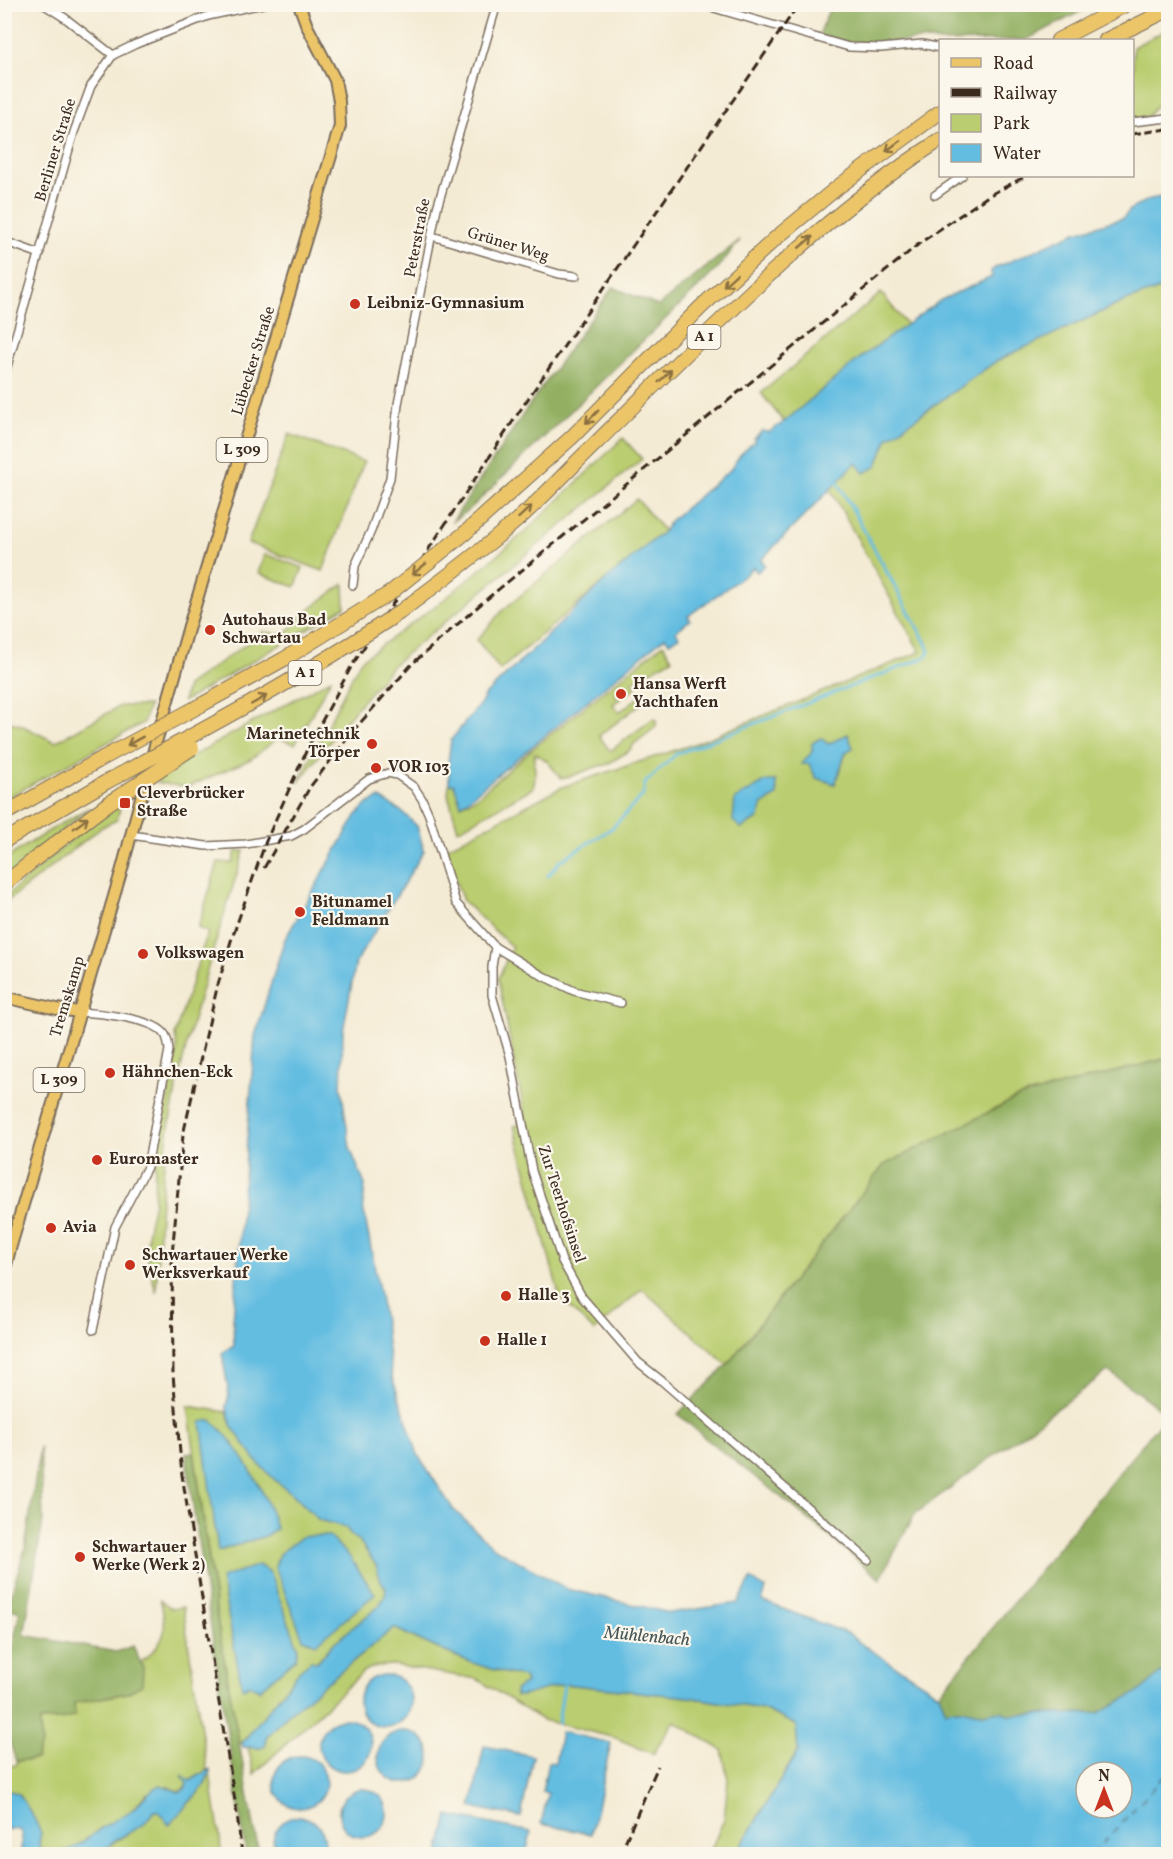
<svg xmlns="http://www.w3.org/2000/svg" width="1173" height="1859" font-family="Vollkorn,serif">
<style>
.green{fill:#bacd70;stroke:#7a7c47;stroke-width:1.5;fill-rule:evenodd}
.forest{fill:#93b062;stroke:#676d40;stroke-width:1.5}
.water{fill:#63bde1;stroke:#4f7480;stroke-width:1.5;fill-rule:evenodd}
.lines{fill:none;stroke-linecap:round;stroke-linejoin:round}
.stream{stroke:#63bde1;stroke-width:3}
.ferry{stroke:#475658;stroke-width:1.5;stroke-dasharray:8 6;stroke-linecap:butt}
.street-casing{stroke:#7c6e5e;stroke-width:10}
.primary-casing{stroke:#7c6e5e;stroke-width:14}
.highway-casing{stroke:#7c6e5e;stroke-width:16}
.street{stroke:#fff;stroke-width:7}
.primary{stroke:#ecc569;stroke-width:10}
.highway{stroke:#ecc569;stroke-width:14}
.rail{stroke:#3b2a1e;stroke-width:3;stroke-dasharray:9 4.5;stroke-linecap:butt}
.highway-bridge-casing{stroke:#7c6e5e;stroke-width:16;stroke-linecap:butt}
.highway-bridge{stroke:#ecc569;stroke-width:14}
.oneway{stroke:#8b7040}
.poi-dot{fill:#c8321e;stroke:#fbf7ec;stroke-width:2}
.labels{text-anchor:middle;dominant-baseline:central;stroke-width:4.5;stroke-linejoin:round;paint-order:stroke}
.shield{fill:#fbf7ec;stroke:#75685c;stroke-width:1.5}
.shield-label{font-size:15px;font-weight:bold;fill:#3b2a1e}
.street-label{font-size:16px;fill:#3b2a1e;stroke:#fbf7ec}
.poi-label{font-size:16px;font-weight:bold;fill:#3b2a1e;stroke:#fbf7ec;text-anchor:start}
.water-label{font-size:18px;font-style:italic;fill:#475658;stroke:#fbf7ec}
</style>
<rect width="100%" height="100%" fill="#fbf7ec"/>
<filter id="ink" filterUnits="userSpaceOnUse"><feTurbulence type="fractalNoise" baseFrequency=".0167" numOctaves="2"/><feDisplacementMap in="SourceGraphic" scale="12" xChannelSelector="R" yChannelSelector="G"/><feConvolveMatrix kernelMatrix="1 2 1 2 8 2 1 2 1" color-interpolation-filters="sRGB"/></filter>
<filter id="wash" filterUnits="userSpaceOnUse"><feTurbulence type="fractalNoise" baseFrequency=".008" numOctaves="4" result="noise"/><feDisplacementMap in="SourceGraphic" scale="24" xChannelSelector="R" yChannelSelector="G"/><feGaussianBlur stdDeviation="1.35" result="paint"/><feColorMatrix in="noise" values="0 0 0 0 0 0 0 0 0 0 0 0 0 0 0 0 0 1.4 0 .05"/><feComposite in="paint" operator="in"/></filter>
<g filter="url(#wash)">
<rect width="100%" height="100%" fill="#f4ebd4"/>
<path class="green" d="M1168,29V100H1161L1148,116L1133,119V47Z
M1168,286V1058L1019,1097L884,1165L727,1365L642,1289L594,1331L560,1298L514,1126L526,1122L498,979L512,947L463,901L444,849L562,787L694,744L920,652L830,489L856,462L876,467L888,438L998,360L1123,302ZM848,735L846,752L835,784L816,778L809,764L812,752ZM775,781L776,796L763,804L758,819L741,828Z
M881,293L907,325L860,358L784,422L761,393Z
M289,434L364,462L323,571L248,543Z
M623,438L642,459L394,664L349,717L298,783L360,661L442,601L526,531Z
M637,499L664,531L500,670L477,640L503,610Z
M265,554L303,568L295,587L258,573Z
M344,584L345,607L183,702L187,686L263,632L284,635L307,611Z
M663,644L672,659L633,681L636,688L626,695V691L621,688L616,691V697L620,699L613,704L619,712L639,697L642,703L599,736L610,751L654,718L656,720V727L634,744L629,751L606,765L599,766L566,778H561L547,761L535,753C532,765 538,775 533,788L458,830L448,795L449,784L454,783L461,805L477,797L531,750Z
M331,679L295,744L278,738L251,759L188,787L157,783L160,774Z
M120,706H149L143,723L5,799V721L21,725L55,742Z
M122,799L117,820L102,827L5,903V897L99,816Z
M89,808L5,878V859L55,827Z
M236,851H244C215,944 184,1037 168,1133C160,1186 159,1240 156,1293L147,1255L148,1229L154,1202L155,1164L177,1050L175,1034L208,932L198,928L218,862L233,863Z
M188,1406L227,1412L232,1427L276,1481L294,1495L319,1520L345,1527L354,1538L359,1540L376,1565L381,1581L386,1588L385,1595L379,1606L335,1642L239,1745L219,1631ZM222,1430C243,1461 268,1492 276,1529L265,1536L219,1551ZM295,1658L259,1690L250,1685Z
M160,1600L172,1609L183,1607L207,1770L190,1781L183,1777L187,1784C182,1794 175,1791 167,1786L146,1794L130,1812L100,1829L74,1848L63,1853L41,1852L39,1843L41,1833L34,1818L19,1794L5,1789V1767L16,1765V1761L36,1759L41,1744L40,1721L66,1719L74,1703L127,1693L143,1668L140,1663C166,1641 169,1632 160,1600Z
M394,1628C436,1648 478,1669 524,1677L526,1683L516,1696L564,1684L688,1697L763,1709L796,1725L798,1751L736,1854H709L724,1819L728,1779L722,1750L674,1721L653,1754L616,1738L542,1720L477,1679L393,1665L376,1666L364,1671L254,1774L248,1747L260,1748L266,1738L287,1715Z
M210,1774L220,1837L221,1854H99C117,1838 139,1830 154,1811L158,1810L170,1824L204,1786L207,1778Z"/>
<path class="forest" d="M831,5H1093L1026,40L940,42C922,37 907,42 889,43C862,45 844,43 819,35Z
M740,240L718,268L472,507L452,522L530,404L613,287L658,306Z
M1168,1058V1667L1140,1691L1098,1713L1010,1715C997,1708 993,1715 980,1713C962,1711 967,1706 946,1712L939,1694L1167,1414L1108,1371L915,1514L880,1579L795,1508L705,1438L678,1414L727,1365L884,1165L1019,1097Z
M40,1447L43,1520L24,1635L116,1652L133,1646L143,1668L142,1685L127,1693L74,1703L75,1715L66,1719L40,1721L41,1744L36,1759L16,1761L5,1729L8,1666L20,1612L5,1607L8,1604L25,1549Z
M194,1452L219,1631L259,1854H246C226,1721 203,1587 186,1453Z"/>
<path class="water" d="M1168,196V286L1123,302L998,360L888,438L876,467L864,473L856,463L761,560L765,565L757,572L753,567L745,575L688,616L690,620L676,631L679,637L669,642L665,637L461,805L454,784H449L448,762L451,740L484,699L483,697L607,579L664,531L671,520L731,469L740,455L754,442V439L762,431L769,432L784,422L860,358L941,300L992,277L991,271L995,268L1076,232L1123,218L1131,209L1150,199Z
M848,734L853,748L846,752L835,784L816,778L809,764H801L812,752V743L821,738L828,744Z
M767,781H776L777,796L763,804L758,819L741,828L733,821L735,799Z
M380,798L401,811L417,826L424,851L356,962L343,1031L341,1086L350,1148L365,1185L363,1207L380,1295L392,1377L418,1455L453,1509L493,1547L567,1589L670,1613L738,1603L751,1579L766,1589L762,1601L849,1634L864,1646L939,1694L946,1711C967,1706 962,1711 981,1713C994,1715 995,1707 1010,1715L1098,1713L1140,1691L1168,1667V1854H736L798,1751L796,1725L763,1709L688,1697L564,1684L522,1696H516L515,1690L526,1683L524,1677C478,1669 436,1648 394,1628L287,1715L266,1738V1744L260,1748L243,1747L242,1743L300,1670L311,1661L317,1662L335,1642L379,1606L385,1595L386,1588L381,1581L376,1565L359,1540L354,1538L345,1527L319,1520L294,1495L276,1481L257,1462L232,1427L226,1406L229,1395L222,1353L234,1346L233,1321L255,1036L284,941L356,816L367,804ZM1086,1772H1122V1808H1086Z
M211,1420C238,1443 268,1495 276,1529L265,1536L218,1551L201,1422Z
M303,1536H329L349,1556L375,1594L316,1644L303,1639L275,1567L279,1554Z
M258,1565L269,1571L298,1647L296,1658L259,1690L250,1685L242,1688L221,1578Z
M359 1701a26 26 0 1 1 52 0a26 26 0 1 1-52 0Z
M319 1745a26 26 0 1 1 52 0a26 26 0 1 1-52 0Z
M378 1757a26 26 0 1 1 52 0a26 26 0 1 1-52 0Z
M561,1732L611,1743L591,1834L541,1824L548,1793L542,1792L548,1762L555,1763Z
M484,1746L533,1756L521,1817L471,1807Z
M274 1782a26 26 0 1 1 52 0a26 26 0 1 1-52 0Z
M210,1769V1774L207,1778L204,1786L169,1825L158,1811H154L143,1825L114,1841L99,1854H25L21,1849C22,1834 27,1828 7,1829L5,1832V1789L19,1794L34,1818L41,1833L39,1843L41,1852C73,1854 76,1846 100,1829C110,1822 123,1817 133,1809C143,1800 148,1790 161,1785L179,1792L185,1789L187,1784L182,1775L190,1781Z
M339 1813a24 24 0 1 1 48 0a24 24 0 1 1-48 0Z
M448,1815L531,1832L526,1854H439Z
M299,1816C319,1819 330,1836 322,1854H276C268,1836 279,1818 299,1816Z"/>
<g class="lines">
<path class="stream" d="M548,876L560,861L612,828L643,795L645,783L676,754L924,658L929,652L926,643L837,481
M558,1723L564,1684"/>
<path class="ferry" d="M1093,1854L1168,1772"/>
</g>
</g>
<g filter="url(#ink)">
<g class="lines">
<g class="street-casing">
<path id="street" d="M43,4L65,18L113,55
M700,4L849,47L881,48L922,44L940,48
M1132,122L1168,118
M935,195L962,176
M432,236L559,274L576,276
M4,241L40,254
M4,377L74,132L91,86L113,55L136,44L208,16L263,4
M353,585L355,566L371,531L390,478L398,404L437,208L497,4
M131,835L206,846L246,844L291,836L304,829L369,779L388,773L397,775L414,787L422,799L429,815L456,903L495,947L543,976L574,991L621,1003
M495,947L492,967V995L510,1056L532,1171L562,1261L582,1297L638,1362L662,1381L868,1560
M79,1012C99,1013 149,1018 163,1032C168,1037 168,1043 169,1050L147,1167L115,1227L93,1330"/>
</g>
<g class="primary-casing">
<path id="primary" d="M151,760L189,626L340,126L339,101L335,80L307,26L299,4
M4,997L57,1009L79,1012
M4,1273L10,1249L122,869L147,775"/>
</g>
<g class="highway-casing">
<path id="highway" d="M1058,40L1127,4
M1106,40L1168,10
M465,533L572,437L701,307L776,238L838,187L940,112
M400,612C442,580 485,549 525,513C549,491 572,466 596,443C705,336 812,223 940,140
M203,704L286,658
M4,814L103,758
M4,841L108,781
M4,884L35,859"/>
</g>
<use href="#street" class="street"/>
<use href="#primary" class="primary"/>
<use href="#highway" class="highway"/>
<path class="rail" d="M1132,134L1168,129
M264,868L310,787L353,731L412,664L482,603L920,243L988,196L1026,176
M242,1854L236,1807L182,1475L173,1375L172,1255L183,1135L217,988L231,941L266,841L308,747L351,667L523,406L799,4
M620,1854L658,1766"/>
<g class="highway-bridge-casing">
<path id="highway-bridge" d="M286,658L390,593L465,533
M103,758L203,704
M108,781C207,728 306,675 400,612
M35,859L109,803L192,748"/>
</g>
<use href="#highway-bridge" class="highway-bridge"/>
</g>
<defs><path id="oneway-shaft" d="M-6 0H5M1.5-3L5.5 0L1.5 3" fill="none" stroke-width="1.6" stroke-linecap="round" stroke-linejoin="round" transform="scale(1.5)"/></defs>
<g class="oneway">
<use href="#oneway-shaft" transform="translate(893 146) rotate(143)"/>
<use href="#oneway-shaft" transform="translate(806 242) rotate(-40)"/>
<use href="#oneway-shaft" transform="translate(730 280) rotate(137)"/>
<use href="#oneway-shaft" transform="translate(665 376) rotate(-44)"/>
<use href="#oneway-shaft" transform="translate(592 417) rotate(135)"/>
<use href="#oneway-shaft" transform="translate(525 512) rotate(-42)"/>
<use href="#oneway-shaft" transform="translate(419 569) rotate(142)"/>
<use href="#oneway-shaft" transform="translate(259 700) rotate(-30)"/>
<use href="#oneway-shaft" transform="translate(135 741) rotate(151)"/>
<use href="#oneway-shaft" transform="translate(81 823) rotate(-37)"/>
</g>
</g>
<g class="poi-dot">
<circle cx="355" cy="304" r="6"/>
<circle cx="210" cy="630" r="6"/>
<circle cx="621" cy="694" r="6"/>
<circle cx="372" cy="744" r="6"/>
<circle cx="376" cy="768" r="6"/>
<rect x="119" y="797" width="12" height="12" rx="3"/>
<circle cx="300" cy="912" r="6"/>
<circle cx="143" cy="954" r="6"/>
<circle cx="110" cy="1073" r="6"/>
<circle cx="97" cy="1160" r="6"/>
<circle cx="51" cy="1228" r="6"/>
<circle cx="130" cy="1265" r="6"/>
<circle cx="506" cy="1296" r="6"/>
<circle cx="485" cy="1341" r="6"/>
<circle cx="80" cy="1557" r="6"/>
</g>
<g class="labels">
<g class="shield">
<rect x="687.5" y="325" width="33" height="24" rx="4.5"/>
<rect x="216.5" y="438" width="51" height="24" rx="4.5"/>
<rect x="288.5" y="661" width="33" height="24" rx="4.5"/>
<rect x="33.5" y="1068" width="51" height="24" rx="4.5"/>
</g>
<g class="shield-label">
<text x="704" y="337">A 1</text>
<text x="242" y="450">L 309</text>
<text x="305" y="673">A 1</text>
<text x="59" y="1080">L 309</text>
</g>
<g class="street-label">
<text transform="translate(56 150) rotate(-73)">Berliner Straße</text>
<text transform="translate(418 238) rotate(-79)">Peterstraße</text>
<text transform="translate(508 245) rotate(17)">Grüner Weg</text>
<text transform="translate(254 361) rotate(-73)">Lübecker Straße</text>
<text transform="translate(68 997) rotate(-73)">Tremskamp</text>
<text transform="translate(561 1204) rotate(72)">Zur Teerhofsinsel</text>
</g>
<g class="poi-label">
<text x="367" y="304">Leibniz-Gymnasium</text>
<text x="222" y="621">Autohaus Bad<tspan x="222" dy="18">Schwartau</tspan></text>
<text x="633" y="685">Hansa Werft<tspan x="633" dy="18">Yachthafen</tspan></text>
<text x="360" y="735" text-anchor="end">Marinetechnik<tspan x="360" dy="18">Törper</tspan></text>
<text x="388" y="768">VOR 103</text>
<text x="137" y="794">Cleverbrücker<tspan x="137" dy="18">Straße</tspan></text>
<text x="312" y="903">Bitunamel<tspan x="312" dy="18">Feldmann</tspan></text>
<text x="155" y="954">Volkswagen</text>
<text x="122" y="1073">Hähnchen-Eck</text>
<text x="109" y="1160">Euromaster</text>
<text x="63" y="1228">Avia</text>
<text x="142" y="1256">Schwartauer Werke<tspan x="142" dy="18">Werksverkauf</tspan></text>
<text x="518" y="1296">Halle 3</text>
<text x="497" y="1341">Halle 1</text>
<text x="92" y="1548">Schwartauer<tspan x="92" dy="18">Werke (Werk 2)</tspan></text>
</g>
<g class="water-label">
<text transform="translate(647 1637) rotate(5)">Mühlenbach</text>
</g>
</g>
<rect width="1173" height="1859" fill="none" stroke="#fbf7ec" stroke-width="24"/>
<rect x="939" y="39" width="195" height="138" fill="#fbf7ec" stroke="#aea59a" stroke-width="1.5"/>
<rect x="951" y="58" width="30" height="9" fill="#ecc569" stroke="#aea59a" stroke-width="1.5"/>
<text x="993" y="69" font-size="18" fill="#3b2a1e">Road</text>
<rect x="951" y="88" width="30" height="9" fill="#3b2a1e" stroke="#aea59a" stroke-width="1.5"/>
<text x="993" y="99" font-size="18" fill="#3b2a1e">Railway</text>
<rect x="951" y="114" width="30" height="18" fill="#bacd70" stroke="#aea59a" stroke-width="1.5"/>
<text x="993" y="129" font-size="18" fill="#3b2a1e">Park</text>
<rect x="951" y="144" width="30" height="18" fill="#63bde1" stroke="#aea59a" stroke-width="1.5"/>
<text x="993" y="159" font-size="18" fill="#3b2a1e">Water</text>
<g transform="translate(1104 1790)"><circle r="28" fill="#fbf7ec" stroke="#aea59a" stroke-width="1.5"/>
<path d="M0-4.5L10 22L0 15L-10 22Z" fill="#c8321e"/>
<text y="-9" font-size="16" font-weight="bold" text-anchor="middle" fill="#3b2a1e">N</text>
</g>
</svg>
